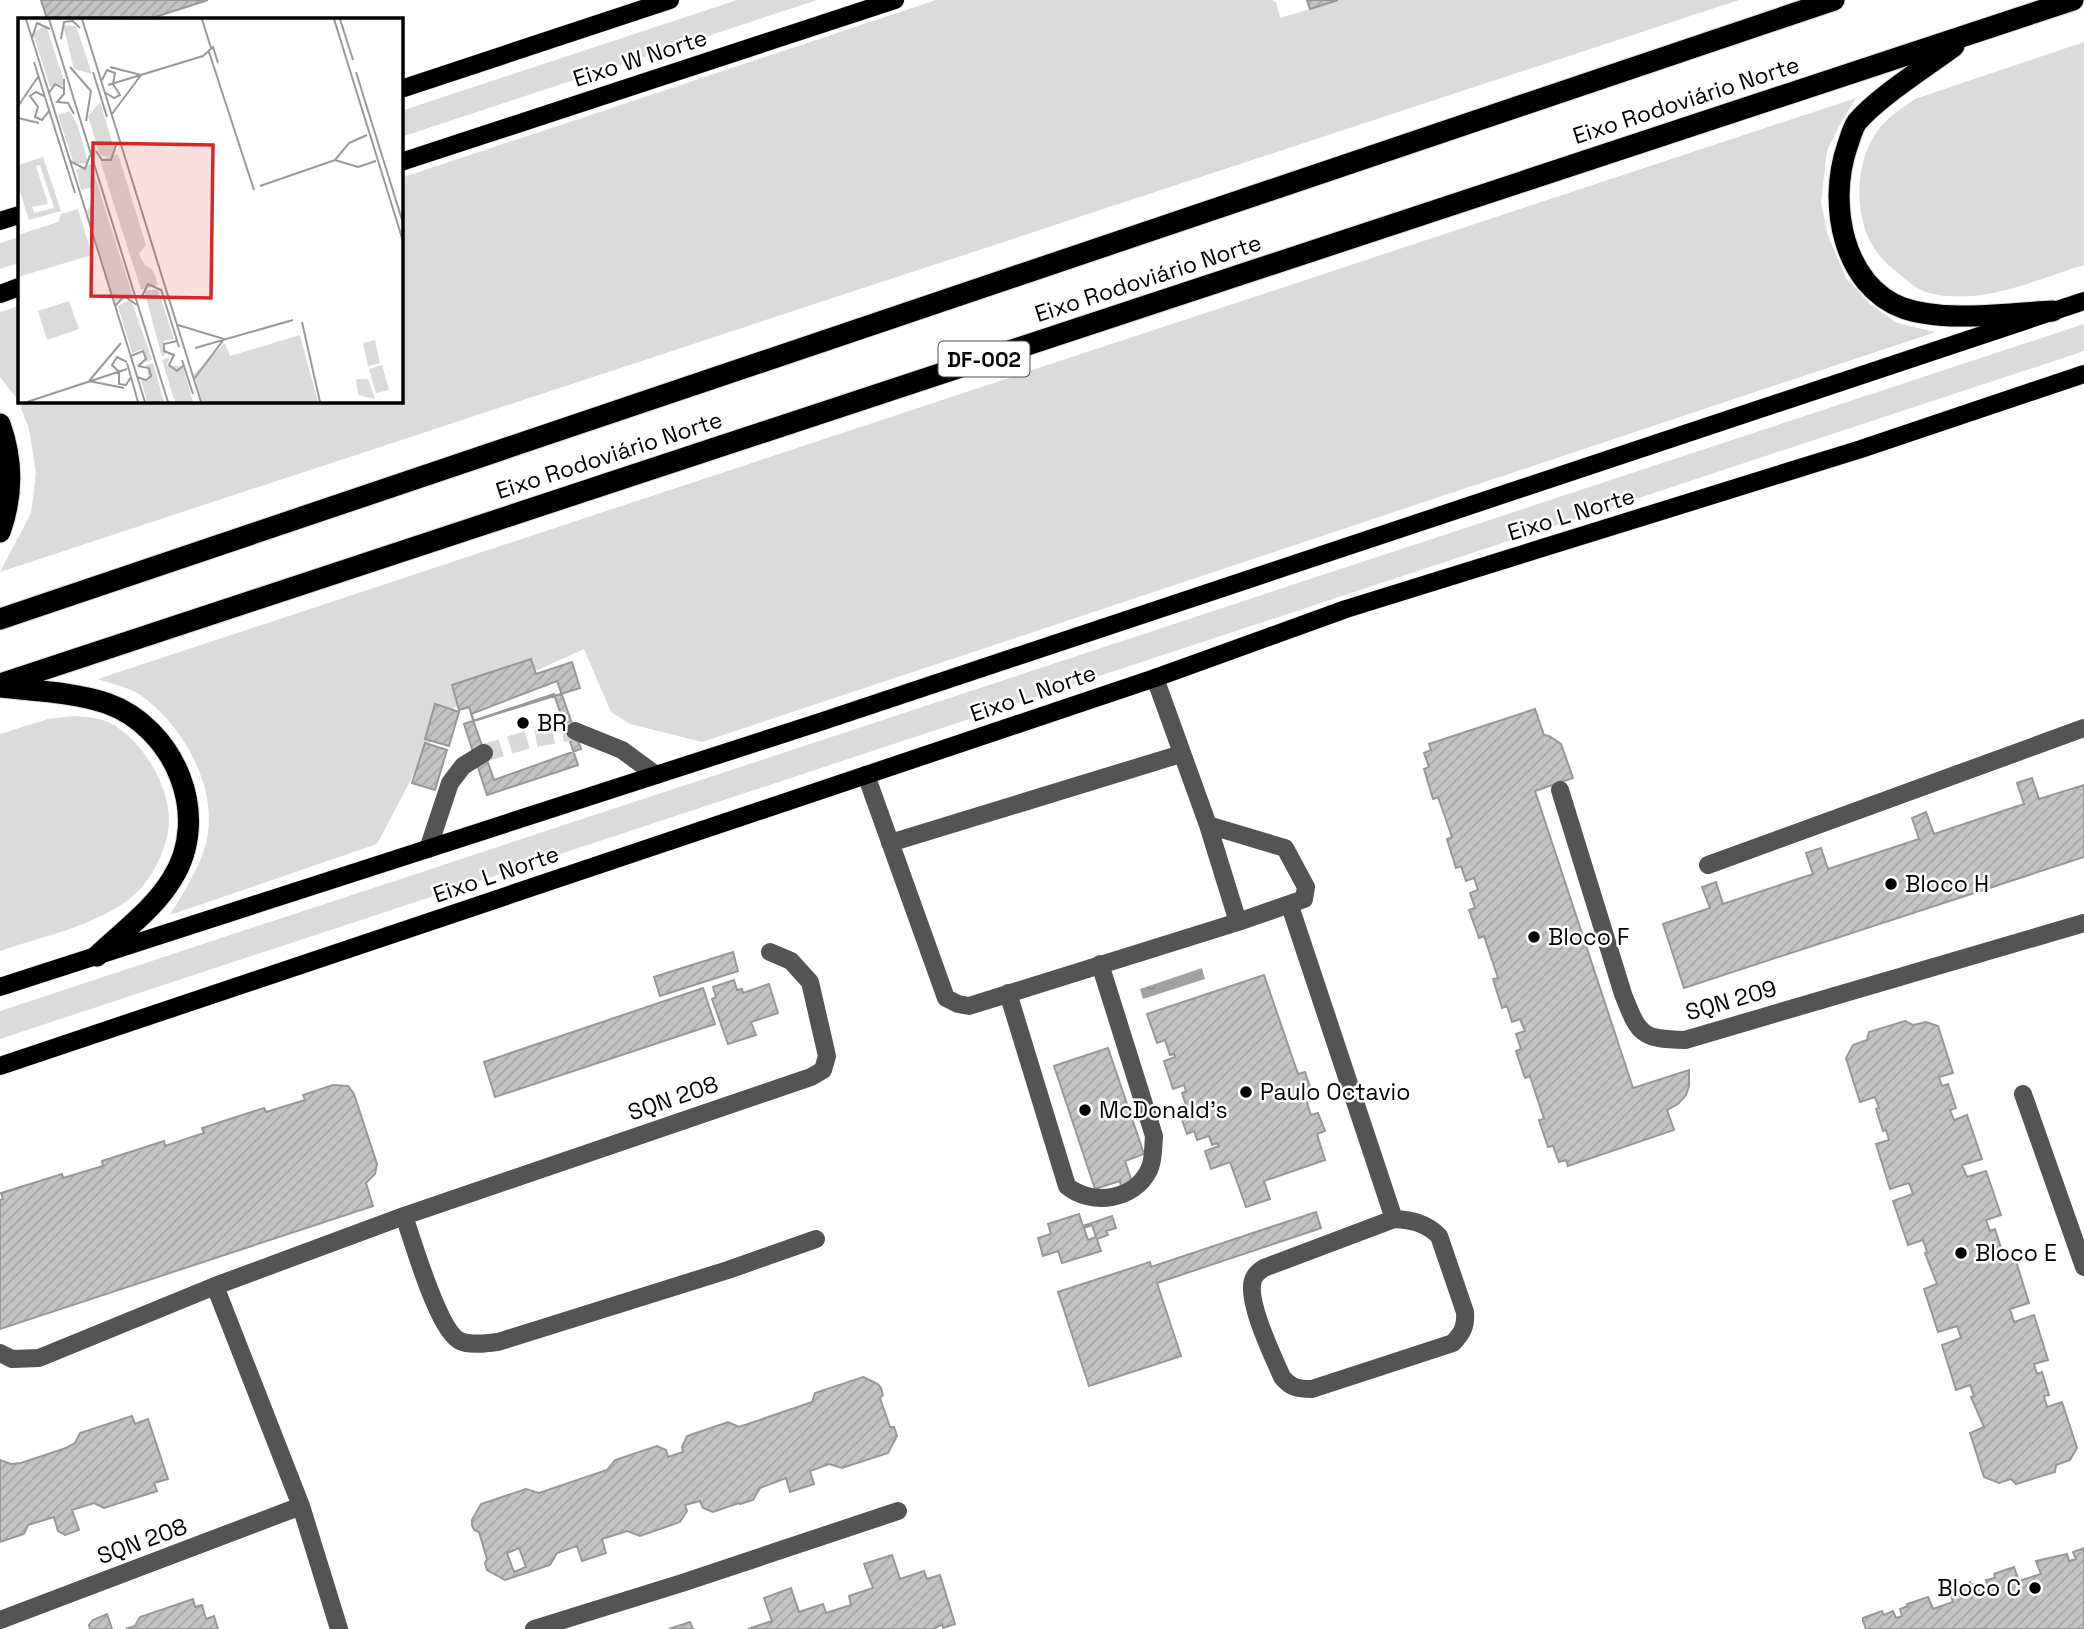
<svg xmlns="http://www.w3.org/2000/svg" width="2084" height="1629" font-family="'Space Grotesk',sans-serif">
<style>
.grass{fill:#dbdbdb}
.water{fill:url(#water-ripples)}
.building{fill:url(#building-hatch);stroke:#989898;stroke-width:2;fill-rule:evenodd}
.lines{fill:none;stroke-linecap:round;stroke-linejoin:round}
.minor-tunnel{stroke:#d9d9d9;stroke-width:18;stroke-dasharray:18 9;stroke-linecap:butt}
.major-casing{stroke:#dbdbdb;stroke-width:19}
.highway-casing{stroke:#dbdbdb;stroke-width:23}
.minor{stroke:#545454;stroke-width:18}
.major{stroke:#000;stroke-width:18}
.highway{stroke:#000;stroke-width:21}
.poi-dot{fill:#000;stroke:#fff;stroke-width:2.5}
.labels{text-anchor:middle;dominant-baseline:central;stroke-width:5;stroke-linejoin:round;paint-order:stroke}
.shield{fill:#fff;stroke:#4c4c4c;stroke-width:2}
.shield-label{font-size:21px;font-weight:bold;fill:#000}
.street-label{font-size:23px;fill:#000;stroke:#fff}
.poi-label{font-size:23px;fill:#000;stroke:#fff;text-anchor:start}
.inset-road{fill:none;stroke:#999;stroke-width:2}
.view{fill:#d62828;fill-opacity:0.15;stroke:#d62828;stroke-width:3.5}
.inset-edge{fill:none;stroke:#000;stroke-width:3.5}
</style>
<defs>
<pattern id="water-ripples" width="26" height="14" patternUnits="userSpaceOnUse" patternTransform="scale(1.75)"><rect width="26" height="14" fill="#a2a2a2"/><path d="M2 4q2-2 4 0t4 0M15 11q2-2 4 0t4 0" fill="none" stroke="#8a8a8a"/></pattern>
<pattern id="building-hatch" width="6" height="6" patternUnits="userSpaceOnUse" patternTransform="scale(1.75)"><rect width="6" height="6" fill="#c4c4c4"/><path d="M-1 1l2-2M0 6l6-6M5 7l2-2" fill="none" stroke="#a7a7a7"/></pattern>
</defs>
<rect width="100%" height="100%" fill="#fff"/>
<path class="grass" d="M737,0H817L401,137V111Z
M936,0H1272L1276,2L1280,18L1340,0H1739L0,572L31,513L36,474L29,429L18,400L0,377V312L19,306V401H401V178Z
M2084,42V265C2035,280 1981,306 1929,293C1918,290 1907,281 1898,273C1886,264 1874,251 1868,237C1854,204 1857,158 1878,130C1888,117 1902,108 1915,99Z
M1856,98L1839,126L1827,151L1821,202L1827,233L1846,278L1870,304L1897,323L1936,332L702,742L630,724L611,712L584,649L447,711L377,844L170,915C185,890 204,862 208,832C215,781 180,722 139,694C128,687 111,684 98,679Z
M19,237V263L0,269V243Z
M2084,324V351L0,1039V1011Z
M73,716C86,717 98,717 110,723C141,739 169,784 169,820C169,843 156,871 141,888C110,923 43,936 0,951V734L48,719Z"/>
<path class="water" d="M1202,968L1205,979L1143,999L1140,989Z"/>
<path class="building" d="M41,0H208L149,19H47Z
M1307,0H1338L1310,9Z
M531,659L536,674L572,662L580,688L474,721L469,707L459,710L452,685Z
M557,681L581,749L494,780L471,714Z
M554,694L578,765L487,795L464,724Z
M435,704L459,712L449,746L425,739Z
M1535,709L1544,735L1549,736L1561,744L1573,778L1535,791L1633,1088L1689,1070V1086L1686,1095L1678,1104L1667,1110L1674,1130L1568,1166L1566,1160L1559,1162L1553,1146L1548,1147L1539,1120L1544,1119L1530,1076L1525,1078L1516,1051L1521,1049L1516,1034L1525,1031L1520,1019L1512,1022L1507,1006L1502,1008L1493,979L1498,978L1484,936L1479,938L1469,910L1475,908L1470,893L1478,890L1474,878L1466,881L1461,866L1456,868L1447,839L1452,837L1438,797L1433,799L1424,769L1429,767L1424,753L1431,750L1429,744Z
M425,743L447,750L435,790L412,783Z
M2032,778L2039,799L2084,785V857L1684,988L1663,924L1710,908L1702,887L1716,882L1723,904L1813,874L1806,853L1821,848L1828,869L1919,839L1912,818L1926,812L1934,834L2024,804L2017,783Z
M733,952L738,971L660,996L654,977Z
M1264,975L1298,1074L1305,1072L1311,1090L1304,1093L1311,1115L1318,1113L1325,1131L1317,1134L1325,1160L1264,1181L1270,1199L1246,1207L1230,1162L1211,1169L1205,1151L1219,1146L1217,1143L1212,1145L1209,1136L1197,1140L1194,1131L1187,1134L1180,1114L1188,1111L1182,1093L1186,1091L1184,1085L1173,1089L1164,1061L1175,1057L1174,1054L1170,1055L1165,1040L1157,1043L1147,1014Z
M734,980L737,990L742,989L743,993L769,984L778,1013L751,1022L756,1035L728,1044L712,999L716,997L713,987Z
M703,988L715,1024L495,1097L484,1062Z
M1905,1021L1913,1025L1926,1022L1938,1026L1953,1073L1939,1077L1942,1086L1948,1084L1956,1108L1950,1110L1954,1120L1967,1115L1982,1159L1962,1165L1967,1177L1986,1171L2001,1215L1986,1220L1990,1231L1995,1229L2002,1251L1997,1252L2000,1263L2015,1258L2029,1303L2010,1309L2014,1322L2034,1315L2048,1360L2034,1364L2037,1374L2042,1372L2049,1395L2044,1396L2047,1407L2062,1402L2077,1448L2070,1460L2056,1465L2055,1472L2016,1484L2011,1479L1999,1483L1984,1477L1970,1433L1984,1427L1971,1397L1974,1396L1970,1385L1956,1390L1942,1345L1961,1338L1957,1326L1938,1332L1924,1289L1937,1284L1925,1253L1927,1252L1923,1240L1908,1245L1893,1201L1913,1194L1909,1183L1890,1189L1876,1144L1889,1140L1886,1130L1883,1131L1876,1109L1879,1108L1875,1097L1860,1102L1846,1058L1853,1045L1867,1040L1869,1032Z
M1108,1048L1144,1154L1125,1161L1131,1179L1128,1184L1121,1186L1120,1181L1095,1189L1054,1066Z
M333,1085L348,1086L354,1094L377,1164L375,1174L366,1183L373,1206L0,1329V1200L3,1199L1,1193L62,1174L63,1178L103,1166L102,1161L164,1141L165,1146L204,1133L202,1128L264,1108L266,1112L305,1100L303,1095Z
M1316,1212L1321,1228L1157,1283L1181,1356L1089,1386L1058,1292L1150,1262L1151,1267Z
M1079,1214L1083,1226L1112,1216L1116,1228L1106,1231L1108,1235L1097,1239L1101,1251L1062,1263L1058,1251L1043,1256L1038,1238L1051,1234L1048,1224ZM1092,1225L1096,1237L1088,1240L1084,1228Z
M863,1377L878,1384L881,1388L883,1395L880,1398L890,1427H894L897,1436L888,1453L842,1468L829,1464L810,1471L814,1484L790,1492L786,1478L760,1488L753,1500L740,1504L739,1503L713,1512L703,1508L700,1501L685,1505L687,1511L680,1522L640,1536L627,1531L602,1539L606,1553L582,1561L577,1546L557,1553L550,1565L505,1580L487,1570L485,1563L487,1559L479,1532L474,1530L472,1525V1520L481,1504L526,1489L539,1493L607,1470L615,1460L657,1446L666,1450L668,1457L683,1452L682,1447L687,1436L728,1422L739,1427L812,1402L815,1393ZM519,1548L526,1567L514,1572L507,1553Z
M132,1416L135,1424L148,1419L168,1479L154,1483L157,1491L104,1508L94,1503L72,1510L79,1530L65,1535L58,1531L54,1517L28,1525L24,1534L0,1542V1460L11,1464L21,1463L66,1448L75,1443L80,1433Z
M2084,1548V1629H1866L1863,1621V1618L1882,1611L1884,1615L1893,1611L1896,1618L1902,1616L1900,1609L1908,1606L1907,1604L1928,1597L1933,1609L1953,1602L1949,1590L1970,1582L1971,1585L1980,1583L1983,1589L1988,1587L1986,1580L1995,1578L1994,1574L2014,1567L2019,1581L2041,1574L2036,1561L2067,1554L2069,1561L2076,1559L2073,1552Z
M892,1555L900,1579L924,1571L927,1579L940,1575L955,1624L943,1628L942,1624L934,1629H748L772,1621L764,1598L791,1588L799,1612L823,1604L826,1613L851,1605L849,1596L873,1588L864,1564Z
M193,1599L195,1607L202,1605L206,1619L214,1616L218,1629H126L135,1626L140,1617Z
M107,1614L112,1629H90L89,1625L93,1620Z
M690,1622L693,1629H669Z"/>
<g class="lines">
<path class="minor-tunnel" d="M484,753L530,739L575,731"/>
<g class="major-casing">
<path id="major" d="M401,89L670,0
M401,162L895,0
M0,221L19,215
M0,294L19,287
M0,987L820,722L2084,301
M0,1066L1155,678L1346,609L1861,449L2084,374"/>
</g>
<g class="highway-casing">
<path id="highway" d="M1954,46C1926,67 1878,97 1857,122C1852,129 1850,139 1847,147C1828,203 1842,285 1903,308C1946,323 2007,313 2053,311
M0,424C13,460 13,496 0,532
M0,619L1834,0
M0,684L2073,0
M0,687C35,691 73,692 106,703C175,727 212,816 172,879C154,909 122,932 97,956"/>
</g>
<path class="minor" d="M1155,678L1208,825L1238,922
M575,731L622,750L656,775
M866,775L946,998L958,1004L969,1006L1238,922L1304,899L1306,887L1285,848L1208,825
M1560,790L1623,994C1639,1035 1641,1039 1685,1040L2084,923
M890,843L1181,754
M428,849L450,783L463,766L484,753
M1708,865L2084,728
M1290,906L1394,1219
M1008,993L1067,1186C1091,1206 1134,1201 1149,1170C1154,1160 1153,1147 1154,1136L1100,964
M2023,1094L2084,1267
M404,1216C413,1241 438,1331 460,1341C471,1346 486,1343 498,1342L728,1270L816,1239
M1394,1219C1412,1220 1426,1223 1439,1236L1465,1312C1466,1326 1463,1332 1453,1343L1312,1389C1298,1389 1291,1388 1282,1377C1273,1356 1246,1301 1253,1280C1255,1274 1259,1271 1264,1268Z
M215,1286L301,1506L339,1629
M0,1353L12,1359L39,1358L215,1286L404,1216L811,1077L823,1070L827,1056L810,982L791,961L770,952
M0,1620L301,1506
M534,1629L682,1583L898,1511"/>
<use href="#major" class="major"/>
<use href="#highway" class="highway"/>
</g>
<g class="poi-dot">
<circle cx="523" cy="723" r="7"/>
<circle cx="1891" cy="884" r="7"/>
<circle cx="1534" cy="937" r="7"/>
<circle cx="1246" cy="1092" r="7"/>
<circle cx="1085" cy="1110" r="7"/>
<circle cx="1961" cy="1253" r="7"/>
<circle cx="2035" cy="1588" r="7"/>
</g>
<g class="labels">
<rect class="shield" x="938.5" y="341.5" width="91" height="35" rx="5"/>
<g class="shield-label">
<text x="984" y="359">DF-002</text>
</g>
<g class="street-label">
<text transform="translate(640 58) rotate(-18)">Eixo W Norte</text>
<text transform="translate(1686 100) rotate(-18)">Eixo Rodoviário Norte</text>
<text transform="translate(1148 278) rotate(-18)">Eixo Rodoviário Norte</text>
<text transform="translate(609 455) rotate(-18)">Eixo Rodoviário Norte</text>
<text transform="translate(1571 514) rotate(-17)">Eixo L Norte</text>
<text transform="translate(1033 693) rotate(-19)">Eixo L Norte</text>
<text transform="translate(496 874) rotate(-19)">Eixo L Norte</text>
<text transform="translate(1731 1000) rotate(-16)">SQN 209</text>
<text transform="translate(673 1098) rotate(-19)">SQN 208</text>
<text transform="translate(142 1541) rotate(-20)">SQN 208</text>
</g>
<g class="poi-label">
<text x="537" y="723">BR</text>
<text x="1905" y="884">Bloco H</text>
<text x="1548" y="937">Bloco F</text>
<text x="1260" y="1092">Paulo Octavio</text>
<text x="1099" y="1110">McDonald's</text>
<text x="1975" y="1253">Bloco E</text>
<text x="2021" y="1588" text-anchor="end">Bloco C</text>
</g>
</g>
<g transform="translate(18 18)">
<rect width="385" height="385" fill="#fff"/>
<path d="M28,7L45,60V68L32,69L15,15ZM45,7L58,8L74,56L56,51ZM82,84L97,133L94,140L82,137L70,98ZM52,93L60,108L70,145L56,146L40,97ZM100,136L128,227L121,236L126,246L135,252L140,267L123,272L82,142ZM73,146L115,279L97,284L69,193L75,184L72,170L63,172L58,152ZM126,272H140L156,321L146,323L148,335L144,339ZM113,281L134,342L127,344L125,331L114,335L100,288ZM357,322L362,345L350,348L345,325ZM152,339L149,347L165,349L175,384H158L155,378L144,342ZM135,345L146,384H129L123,362H131L128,347Z" fill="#dbdbdb"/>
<path d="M25,139L43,193L11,202L0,167V147ZM22,147L36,190L16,195L14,189L30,186L18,148ZM60,191L74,237L0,259V217L40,204L43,196ZM51,283L61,311L29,322L20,293ZM282,317L300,384H184L176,356L207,325L212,338ZM364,347L371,372L358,375L351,351ZM338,361H350L357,381L340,377Z" fill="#dbdbdb" fill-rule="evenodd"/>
<path class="inset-road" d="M8,1L127,384M31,1L150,384M64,1L183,384M184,1L193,30M316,1L385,223M322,1L335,42M14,20L19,5L32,11M43,21L46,4L55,3L62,10M191,34L236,172M16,44L57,175M52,49L73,73L68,103M92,49L123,57M75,54L89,99M338,54L385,205M46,61V76L39,84L50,85L56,96M84,62L89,52L97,55L95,66L102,77L96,80L88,75M90,67L185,38L195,29L200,45M31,75L37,66L46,71M26,78L18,74L12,78L20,89L17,99L24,102L31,93M0,88L20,59M94,96L123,57M0,100L21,105M78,133L84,142H93L98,127M317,142L331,125L349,117M52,143L67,151L72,137M242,168L317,142L340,149L358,143M143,271L161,329M123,280L130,266L143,272M97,288L106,278L119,287M284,304L302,384M160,307L206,321L176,361M159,323L146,326V333L156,337L151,347L159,353L166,347M177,330L275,302M113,338L125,333L128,341L120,348M164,342L175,376M109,344L99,339L94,347L101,354V366L108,367L113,359M109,345L120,384M119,359L128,362L133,358L131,350L120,348M71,363L103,325M71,363L106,370M9,384L109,351"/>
<path class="view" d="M75,125L195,127L193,280L73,278Z"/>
<rect width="385" height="385" class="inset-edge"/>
</g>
</svg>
